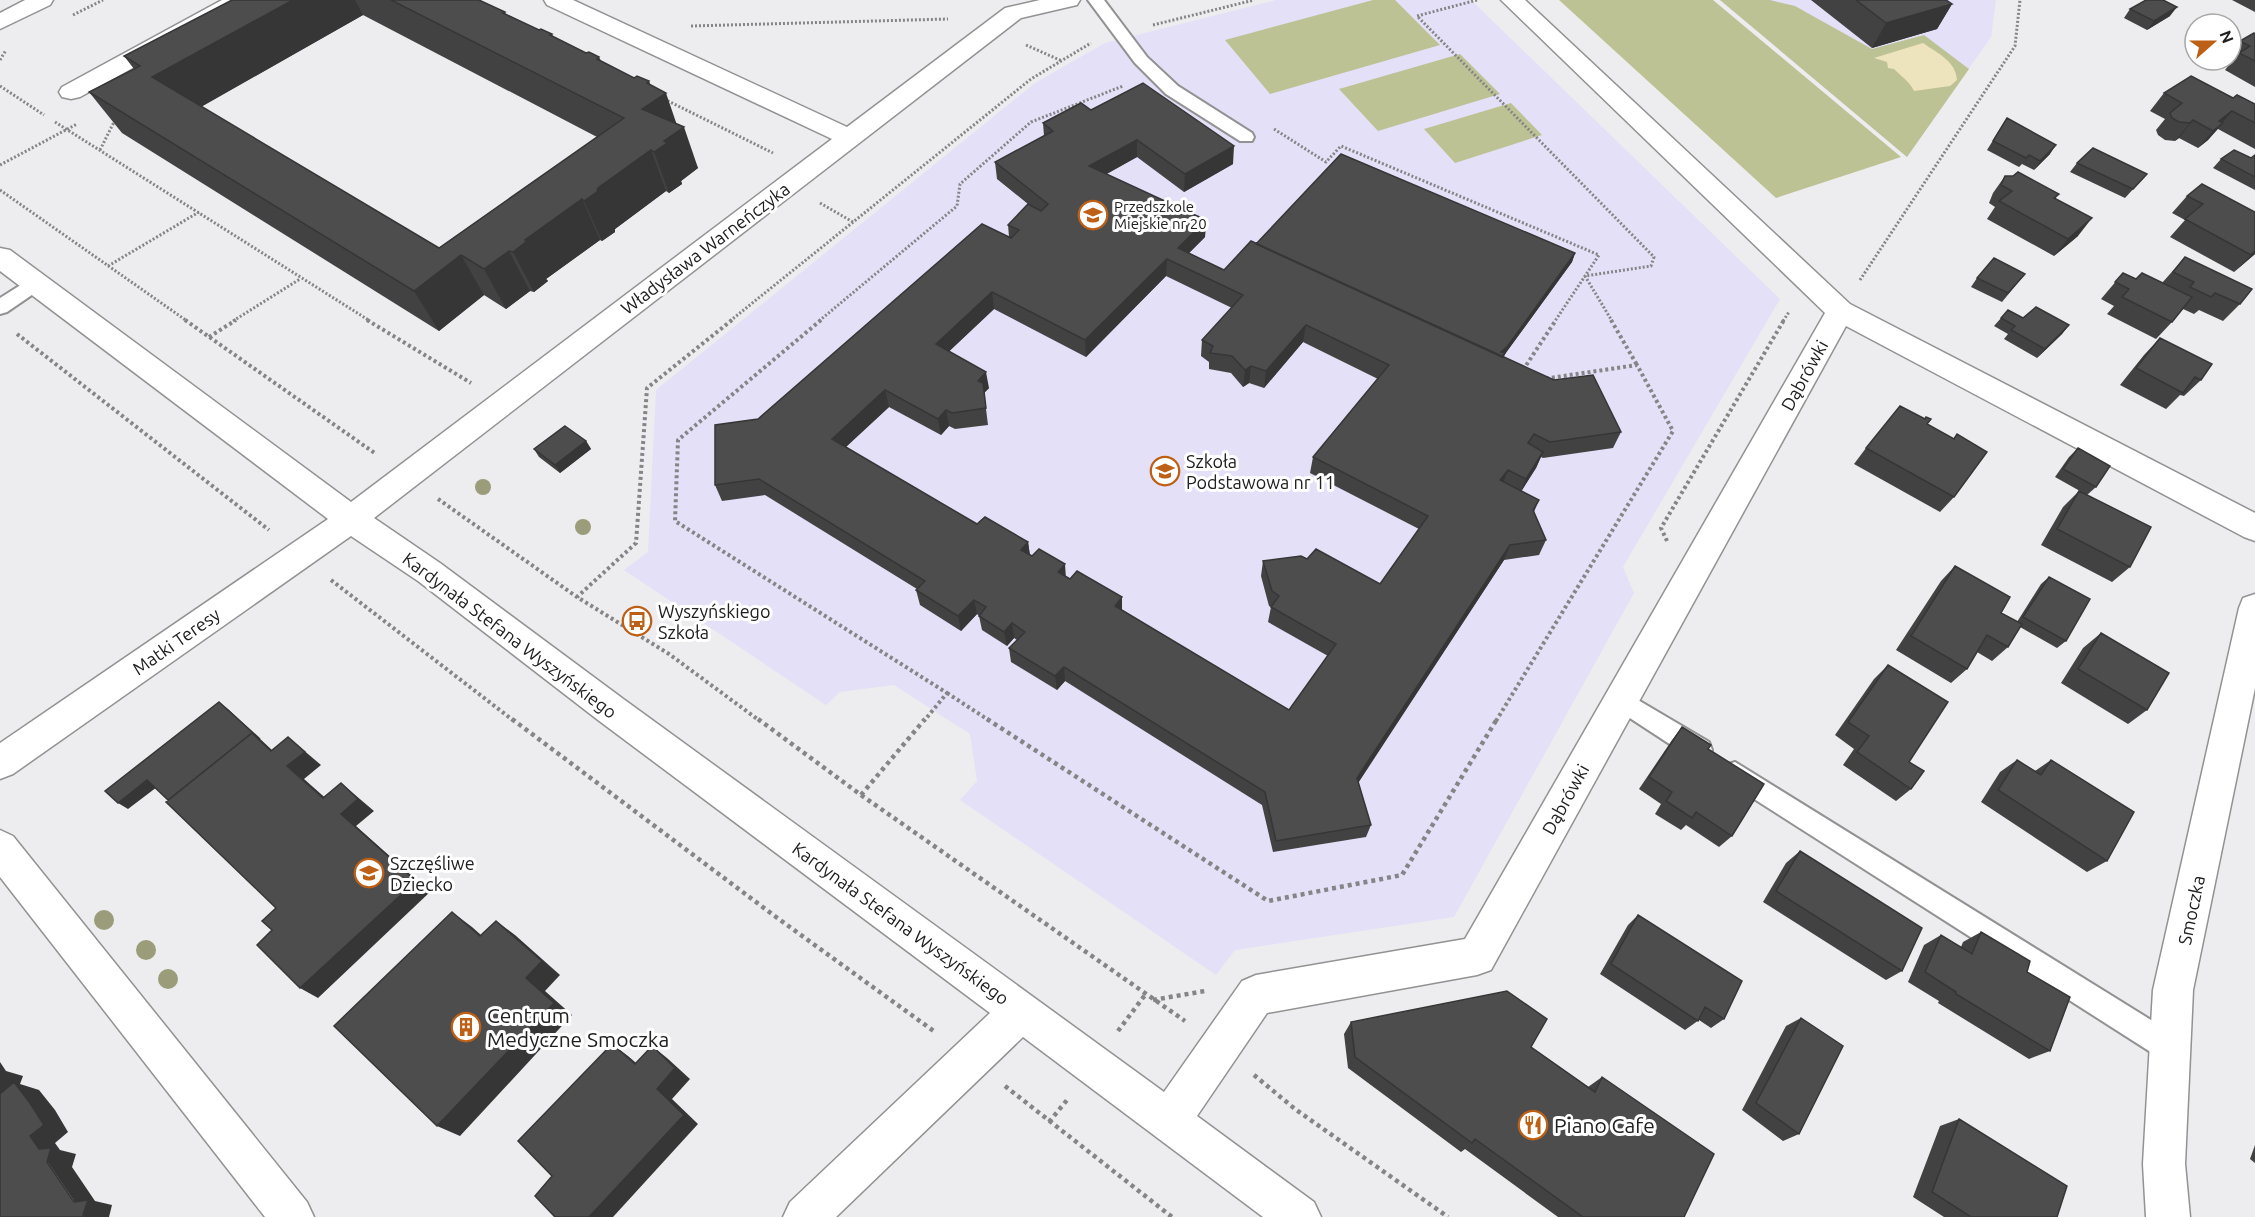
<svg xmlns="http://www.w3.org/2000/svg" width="2255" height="1217" font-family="Ubuntu,sans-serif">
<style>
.education{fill:#e3e0f7}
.green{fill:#bdc294}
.sand{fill:#ede4be}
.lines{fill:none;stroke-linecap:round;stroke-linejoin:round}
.lane-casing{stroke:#929293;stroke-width:4}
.street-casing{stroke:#929293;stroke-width:3}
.secondary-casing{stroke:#929293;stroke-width:3}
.path-far2{stroke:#858587;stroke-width:3;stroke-dasharray:2 2;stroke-linecap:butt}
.path-far1{stroke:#858587;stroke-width:4;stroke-dasharray:3 3;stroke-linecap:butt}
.path{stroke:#858587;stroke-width:4.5;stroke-dasharray:4 4;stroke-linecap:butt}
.lane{fill:#fff;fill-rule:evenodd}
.street{fill:#fff;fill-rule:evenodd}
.secondary{fill:#fff;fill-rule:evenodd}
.tree{fill:#9a9c7a}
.wall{fill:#424243;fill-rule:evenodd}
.shaded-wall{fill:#363637}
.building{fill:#4d4d4e;stroke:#363637;stroke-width:1.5;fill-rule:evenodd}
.labels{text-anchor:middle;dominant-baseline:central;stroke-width:6;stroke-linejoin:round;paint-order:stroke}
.far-poi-label{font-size:15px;fill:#202021;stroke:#fff;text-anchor:start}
.street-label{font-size:18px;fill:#202021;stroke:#fff}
.poi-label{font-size:18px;fill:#202021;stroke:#fff;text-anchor:start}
.near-poi-label{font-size:21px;fill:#202021;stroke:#fff;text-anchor:start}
</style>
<rect width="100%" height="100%" fill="#ededef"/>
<path class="education" d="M1276,0H1471L1780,299L1623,567L1634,593L1454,917L1235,950L1216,975L960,800L977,781L970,734L894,685L840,692L826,705L624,570L648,552L656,390L1035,83L1105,43Z
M1720,0H1996L1991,37L1907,157Z"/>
<path class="green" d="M1373,0H1395L1440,45L1270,94L1225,40Z
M1559,0H1713L1901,157L1776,198Z
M1720,0H1770L1795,6L1872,49L1924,35L1969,69L1907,157Z
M1460,54L1500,94L1378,131L1339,89Z
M1511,103L1542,135L1455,163L1424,129Z"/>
<path class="sand" d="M1923,43C1937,53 1956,61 1957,80L1950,86L1914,91C1910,82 1901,76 1894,69L1888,68L1887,62L1874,58Z"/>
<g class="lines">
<g class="lane-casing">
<path id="lane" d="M1088,0H1104L1147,57L1178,86L1252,133L1254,137L1252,141H1240L1166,94L1135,63Z
M35,276L42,278L44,283L42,288L7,312L0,314V298Z
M1621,690L1709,742L1712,750L1709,758L1700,761L1691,758L1613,707L1609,700L1613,693Z
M1735,762L2180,1038L2184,1048L2180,1058L2170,1062L2160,1058L1726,781L1723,773L1726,765Z"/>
</g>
<g class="street-casing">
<path id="street" d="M222,0H250L247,5L80,97L71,99L62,97L59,92L62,87Z
M544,0H573L847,127L1005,8L1040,0H1080L1077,5L1021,18L374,518L440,563L622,698L1164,1092L1242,981L1256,975L1465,939L1825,313L1501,0H1525L1850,304L2255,513V541L2244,537L1846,326L1491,970L1477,975L1267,1013L1197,1116L1314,1202L1321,1217H1263L1023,1037L836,1217H783L790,1202L990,1013L598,720L418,581L351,536L13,774L0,779V743L328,519L0,271V248L10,250L351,502L832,139L547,5Z
M2255,594V688L2193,990L2185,1164L2190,1217H2146L2143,1164L2153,990L2239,608L2243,598Z
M0,830L13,836L307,1202L314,1217H265L0,877Z"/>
</g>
<g class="secondary-casing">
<path id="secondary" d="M25,0H53L50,5L0,29V13Z"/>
</g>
<path class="path-far2" d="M1477,0L1417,16L1654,257L1651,266L1585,276L1612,321
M73,15L103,0
M1153,25L1254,0
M691,26L948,19
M1026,45L1062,61
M0,60L6,50
M0,86L44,115
M664,99L773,153
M55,122L370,321
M1274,129L1326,162L1341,146L1599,255L1555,321
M100,150L115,120
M0,165L77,124
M0,190L187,321
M820,203L853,222
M108,266L199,212
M1860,280L2015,46L2020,0
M233,321L300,279
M730,321L1031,79L1091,43
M819,321L957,206L960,184L1031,122L1123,86
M1783,321L1789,312"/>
<path class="path-far1" d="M185,320L376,454
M367,320L471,383
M732,320L647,388L636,543L577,597L669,654L760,721
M821,320L678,440L675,521L947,693L924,721
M1611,320L1637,365
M17,334L269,530
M209,337L236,320
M1523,370L1556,320
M438,499L577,597
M1667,541L1661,528L1784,320
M331,580L514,721
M947,693L990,721
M1496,721L1673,431L1637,365L1543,379"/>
<path class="path" d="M512,719L776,917L935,1032
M758,719L861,795L1185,1021
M987,719L1268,901L1402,875L1497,719
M861,795L925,719
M1153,1000L1205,991
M1118,1031L1145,995
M1254,1075L1295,1109L1448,1217
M1005,1086L1172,1217
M1049,1122L1067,1100"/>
<use href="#lane" class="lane"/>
<use href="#street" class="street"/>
<use href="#secondary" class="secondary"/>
</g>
<g class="tree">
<circle cx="483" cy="487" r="8"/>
<circle cx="583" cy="527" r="8"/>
<circle cx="104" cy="920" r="10"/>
<circle cx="146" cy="950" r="10"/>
<circle cx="168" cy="979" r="10"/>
</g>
<path class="wall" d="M232,0H479L505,12L506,15L539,30L552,34L553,37L586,53L599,57L601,61L634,78L649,81L650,85L676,123L698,168L681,181L682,184L669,193L666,191L615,229V232L602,241L600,240L546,279L548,281L534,292L530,291L506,309L484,295L439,331L122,133L89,92L134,69L124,56ZM363,15L597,137L439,248L201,107Z
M1811,0H1946L1952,4L1937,29L1872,48Z
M2232,0H2255V12Z
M2130,9L2170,16L2147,30L2124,18Z
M2255,34V87L2225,70L2232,61L2229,60H2231V52L2240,41Z
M2164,93L2233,98L2255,104V149L2218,129L2208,140L2198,148L2179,138L2175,141L2165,140L2158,135L2156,130L2165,119L2150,111Z
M1091,110L1233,164L1184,192L1137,157L1106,174L1206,220L1205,237L1189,253L1224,270L1256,244L1575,253L1572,262L1505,354L1503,357L1621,432L1613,448L1543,458L1541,457L1536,468L1521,491L1539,500L1534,512L1546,540L1539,555L1504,560L1358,782L1371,825L1366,837L1273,852L1262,805L1065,681L1057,690L1011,662L1009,648L1017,640L1014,638L1007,646L982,630L979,616L977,614L961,631L920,605L916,590L917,589L765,495L722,501L715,485L758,419L1009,237L1008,225L1028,204L997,179L995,162L1044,136L1043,123ZM1166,276L1232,308L1202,340L1201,356L1209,362V369L1231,373L1243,387L1249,383L1264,388L1303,342L1378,379L1313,457L1310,473L1419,529L1380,584L1307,559L1263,561L1261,576L1269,606L1271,607L1268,622L1328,656L1289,710L1030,555L1028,542L977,524L846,447L889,407L941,435L949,426L955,429L988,425L984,393L989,388L949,351L994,309L1086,357Z
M2007,118L2050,154L2034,170L2022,164L2019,167L1987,150Z
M2255,155V190L2213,168L2221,159L2251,158Z
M2077,163L2147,174L2125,198L2070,172Z
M2005,176L2059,194L2055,199L2078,236L2054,256L1987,219L1995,207L1989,203L1993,193Z
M2202,184L2255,254L2234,272L2170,237L2185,220L2172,213L2187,196Z
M2185,257L2240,304L2223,321L2199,310L2194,314L2183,309L2172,322L2156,339L2107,314L2114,306L2101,299L2123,273L2136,279L2162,283Z
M2025,274L2002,302L1971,287L1977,278Z
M2001,318L2069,325L2062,334L2037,358L2004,339L2008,334L1994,326Z
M2160,338L2201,380L2184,396L2180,395L2166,409L2120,385L2144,355Z
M1927,424L1953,439L1957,434L1954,497L1940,512L1854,464L1866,448Z
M586,441L591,449L560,473L539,457L534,449Z
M2078,448L2096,487L2087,495L2055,477L2069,457Z
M2079,491L2130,567L2112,582L2041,545L2063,507Z
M1955,566L2001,613L2017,622L2041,584L2049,577L2066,641L2057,648L2020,627L2008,647L1992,661L1977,652L1967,669L1951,683L1896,650L1941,581Z
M2101,633L2147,710L2128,724L2061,683L2083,648Z
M1888,665L1909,762L1911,789L1896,801L1843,765L1854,749L1835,735L1874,679Z
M1682,727L1708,749L1732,836L1719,847L1686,825L1681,830L1655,814L1661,804L1639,789L1672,740Z
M2017,760L2035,771L2051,760L2107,861L2087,872L1981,802L2000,772Z
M1800,851L1902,971L1886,980L1763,902L1786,863Z
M1638,915L1724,1019L1711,1028L1699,1020L1685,1030L1600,974L1628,925Z
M1981,932L2027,972L2050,1051L2029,1059L1938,1003L1939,1001L1908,982L1924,945L1941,935L1961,947L1963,942Z
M1801,1018L1799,1134L1783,1141L1742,1110L1786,1026Z
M1351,1022L1531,1047L1588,1087L1602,1077L1684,1217H1558L1465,1149L1461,1152L1348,1068L1344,1034Z
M1959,1119L2057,1217H1944L1913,1197L1940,1126Z
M2255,1145V1163L2250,1159Z"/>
<path class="shaded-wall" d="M293,0H355L363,15L181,118L152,77Z
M1952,4L1937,29L1872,48L1886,23Z
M2177,7L2170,16L2147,30L2154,21Z
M649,81L655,100L666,93L679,131L684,127L698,168L681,181L682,184L669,193L654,152L642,109L647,83Z
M2232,111L2208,140L2198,148L2213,131L2219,121Z
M2193,120L2179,138L2175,141L2190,123Z
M1137,140V157L1089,184V166Z
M2056,145L2050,154L2034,170L2040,161Z
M1234,146L1233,164L1184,192L1185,174Z
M651,150L666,191L615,229V232L602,241L584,201L598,188Z
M582,199L600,240L546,279L548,281L534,292L513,252L525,240Z
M2092,218L2078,236L2054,256L2068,239Z
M1206,220L1205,237L1177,265L1178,248Z
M509,251L530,291L506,309L484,269Z
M2255,251V254L2234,272Z
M1575,253L1572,262L1505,354L1502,362L1496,369L1501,352Z
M461,255L484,295L439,331L414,291Z
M1167,259L1166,276L1086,357L1085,340Z
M992,292L994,309L939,361L936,344Z
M1306,325L1303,342L1264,388L1266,371Z
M2069,325L2062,334L2037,358L2045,349Z
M1251,366L1249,383L1243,387L1245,370Z
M986,372L989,388L984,393L988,425L984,393L978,381Z
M885,390L889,407L837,455L832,439Z
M946,410L949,426L941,435L938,419Z
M586,441L591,449L560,473L555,465Z
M1543,452L1536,468L1519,495L1526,479Z
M1508,470L1502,486L1500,480Z
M1028,542L1030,557L1021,550Z
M1510,545L1504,560L1353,791L1357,778Z
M1065,564L1066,579L1058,572Z
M1122,597V612L1115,606Z
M974,600L977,614L961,631L958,616Z
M1012,623L1014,638L1007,646L1004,632Z
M1064,667L1065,681L1057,690L1055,676Z
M219,702L228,709L287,764L271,751Z
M288,737L321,765L304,779L339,810L323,798L287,766Z
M147,780L157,787L128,809L118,803Z
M341,783L374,811L356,826L430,892L318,998L300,988L341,814Z
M452,912L472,927L499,951L480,936Z
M496,921L515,935L560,975L545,991L572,1015L460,1136L437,1126L526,978Z
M612,1044L628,1056L650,1075L635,1064Z
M652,1046L667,1058L690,1079L672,1099L698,1124L613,1217H589L657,1089Z
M0,1062L6,1071L23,1076L20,1084L39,1090L55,1110L68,1132L55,1143L60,1150L76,1154L72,1167L95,1201L112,1205L109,1217H85L30,1136L26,1101L0,1093Z"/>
<path class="building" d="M232,0H293L152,77L439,248L624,118L391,0H479L505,12L503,13L539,30L541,29L552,34L550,35L586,53L589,52L599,57L597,59L634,78L637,76L649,81L647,83L666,93L642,109L684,127L664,141L667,143L654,152L651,150L598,188L597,192L584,201L582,199L525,240L527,241L513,252L509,251L484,269L461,255L414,291L89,92L140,66L124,56Z
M1856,0H1946L1952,4L1886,23Z
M2146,0H2163L2177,7L2154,21L2130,9Z
M2254,33L2255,34V61L2239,53L2250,46L2240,41Z
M2191,76L2233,98L2237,95L2255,104V123L2232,111L2219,121L2223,123L2213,131L2193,120L2190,123L2179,122L2172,118L2170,113L2182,103L2164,93Z
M1143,83L1234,146L1185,174L1137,140L1089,166L1206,220L1178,248L1224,270L1251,241L1554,380L1593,375L1621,432L1550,442L1534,434L1528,443L1543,452L1526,479L1508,470L1500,480L1539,500L1533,510L1546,540L1510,545L1357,778L1371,825L1276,841L1265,792L1064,667L1055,676L1009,648L1025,632L1012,623L1004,632L979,616L986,607L974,600L958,616L916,590L925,581L759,479L715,485V425L758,419L982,224L1011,238L1019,230L1008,225L1028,204L1041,211L1048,204L995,162L1053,131L1043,123L1081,103L1091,110ZM1167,259L1243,295L1202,340L1213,346L1210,353L1232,356L1245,370L1251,366L1266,371L1306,325L1389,365L1313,457L1428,516L1380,584L1316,549L1307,559L1301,556L1263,561L1272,591L1279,596L1271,607L1336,644L1289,710L1115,606L1122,597L1077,571L1070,579L1058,572L1065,564L1039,549L1032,556L1021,550L1028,542L985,517L977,524L832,439L885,390L938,419L946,410L952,413L986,408L983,383L978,381L986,372L936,344L992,292L1085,340Z
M2007,118L2056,145L2040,161L2029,155L2026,158L1993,141Z
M2093,148L2147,174L2133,189L2077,163Z
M2234,150L2251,158L2255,155V177L2221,159Z
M1341,154L1575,253L1507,347L1501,352L1505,353L1502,357L1256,244Z
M2018,172L2059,194L2054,198L2092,218L2068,239L1999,201L2012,191L2001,185L2005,176H2013Z
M2202,184L2255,212V251L2251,255L2185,219L2203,204L2187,196Z
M2185,257L2252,289L2240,304L2215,293L2211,297L2190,287L2194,282L2173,272Z
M1994,258L2025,274L2008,293L1977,278Z
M2123,273L2136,279L2142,273L2192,297L2172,322L2122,297L2129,289L2115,282Z
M2036,307L2069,325L2045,349L2011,330L2015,326L2001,318L2008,310L2023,318Z
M2160,338L2212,364L2201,380L2195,377L2183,393L2136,368Z
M1900,406L1925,419L1926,417L1931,419L1927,424L1954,439L1957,434L1987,452L1954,497L1866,448Z
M565,426L586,441L555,465L534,449Z
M2078,448L2110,466L2096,487L2063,469Z
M2079,491L2151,527L2130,567L2057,529Z
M1955,566L2010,597L2001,613L2022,624L2008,647L1987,635L1967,669L1911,636Z
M2049,577L2090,599L2066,641L2023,617Z
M2101,633L2169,673L2147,710L2078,669Z
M1888,665L1948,702L1909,762L1924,771L1911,789L1857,752L1869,736L1848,722Z
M219,702L260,739L252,733L168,800L147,780L118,803L105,791Z
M1682,727L1711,745L1708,749L1764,784L1732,836L1696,812L1692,818L1666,801L1672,792L1649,777Z
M252,733L271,751L288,737L305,752L287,766L323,798L341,783L358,799L341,814L416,881L300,988L257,945L272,930L262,921L276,908L166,802Z
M2017,760L2041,775L2051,760L2134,812L2107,861L1998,790Z
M1800,851L1922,928L1902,971L1776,891Z
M452,912L480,936L496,921L542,961L526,978L554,1003L437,1126L334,1026Z
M1638,915L1742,981L1724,1019L1705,1007L1698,1021L1611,964Z
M1981,932L2030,961L2027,972L2070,997L2050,1051L1956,994V992L1925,972L1941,935L1972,954Z
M1507,991L1547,1019L1531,1047L1595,1092L1602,1077L1714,1154L1684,1217H1583L1475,1139L1472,1143L1355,1057L1351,1022Z
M1801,1018L1843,1046L1799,1134L1756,1103Z
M612,1044L635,1064L652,1046L675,1068L657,1089L684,1115L589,1217H555L535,1196L552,1176L518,1141Z
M14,1082L30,1103L44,1125L30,1136L39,1149L51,1148L47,1162L74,1202L88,1200L83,1215L85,1217H0V1093H1Z
M1959,1119L2067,1186L2057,1217H1971L1932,1192Z"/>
<defs>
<g id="school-ring" transform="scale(1.5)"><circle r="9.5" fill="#fff" stroke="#bd5f15" stroke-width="1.5"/><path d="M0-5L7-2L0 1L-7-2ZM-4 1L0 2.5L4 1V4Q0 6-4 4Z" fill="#bd5f15"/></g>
<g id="bus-ring" transform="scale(1.5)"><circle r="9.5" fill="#fff" stroke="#bd5f15" stroke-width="1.5"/><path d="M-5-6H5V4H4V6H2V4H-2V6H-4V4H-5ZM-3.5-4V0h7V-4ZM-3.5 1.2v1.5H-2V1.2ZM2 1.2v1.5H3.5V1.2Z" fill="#bd5f15"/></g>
<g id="building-ring" transform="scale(1.5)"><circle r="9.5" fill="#fff" stroke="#bd5f15" stroke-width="1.5"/><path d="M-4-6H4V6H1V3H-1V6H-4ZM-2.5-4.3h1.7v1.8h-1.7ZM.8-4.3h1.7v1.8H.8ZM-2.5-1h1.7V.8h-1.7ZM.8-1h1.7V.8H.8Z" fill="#bd5f15"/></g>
<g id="restaurant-ring" transform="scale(1.5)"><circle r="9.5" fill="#fff" stroke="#bd5f15" stroke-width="1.5"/><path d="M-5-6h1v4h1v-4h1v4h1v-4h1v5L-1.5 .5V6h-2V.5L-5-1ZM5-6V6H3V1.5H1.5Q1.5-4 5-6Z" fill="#bd5f15"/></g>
</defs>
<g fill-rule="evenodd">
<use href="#school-ring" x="1093" y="215"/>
<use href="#school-ring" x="1165" y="471"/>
<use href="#bus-ring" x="637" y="621"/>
<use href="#school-ring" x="369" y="873"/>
<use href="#building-ring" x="466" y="1027"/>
<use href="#restaurant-ring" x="1533" y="1125"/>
</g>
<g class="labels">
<g class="far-poi-label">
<text x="1114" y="206">Przedszkole<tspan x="1114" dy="17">Miejskie nr 20</tspan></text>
</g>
<g class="street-label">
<text transform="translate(705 248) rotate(-37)">Władysława Warneńczyka</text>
<text transform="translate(1804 375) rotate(-61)">Dąbrówki</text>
<text transform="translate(510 635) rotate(37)">Kardynała Stefana Wyszyńskiego</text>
<text transform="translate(176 641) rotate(-35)">Matki Teresy</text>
<text transform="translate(1565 799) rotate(-61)">Dąbrówki</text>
<text transform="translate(2191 910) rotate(-78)">Smoczka</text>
<text transform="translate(901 923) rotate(36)">Kardynała Stefana Wyszyńskiego</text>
</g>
<g class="poi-label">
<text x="1186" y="461">Szkoła<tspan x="1186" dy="21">Podstawowa nr 11</tspan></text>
<text x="658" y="611">Wyszyńskiego<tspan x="658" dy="21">Szkoła</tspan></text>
<text x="390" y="863">Szczęśliwe<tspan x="390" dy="21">Dziecko</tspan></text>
</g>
<g class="near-poi-label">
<text x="487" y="1015">Centrum<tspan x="487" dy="24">Medyczne Smoczka</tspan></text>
<text x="1554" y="1125">Piano Cafe</text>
</g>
</g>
<g transform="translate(2213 42) rotate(69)"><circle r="28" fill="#ffffff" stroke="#a6a6a6" stroke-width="1.5"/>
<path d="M0-4.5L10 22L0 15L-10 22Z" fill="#bd5f15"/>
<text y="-9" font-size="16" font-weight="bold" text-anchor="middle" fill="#202021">N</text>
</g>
</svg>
